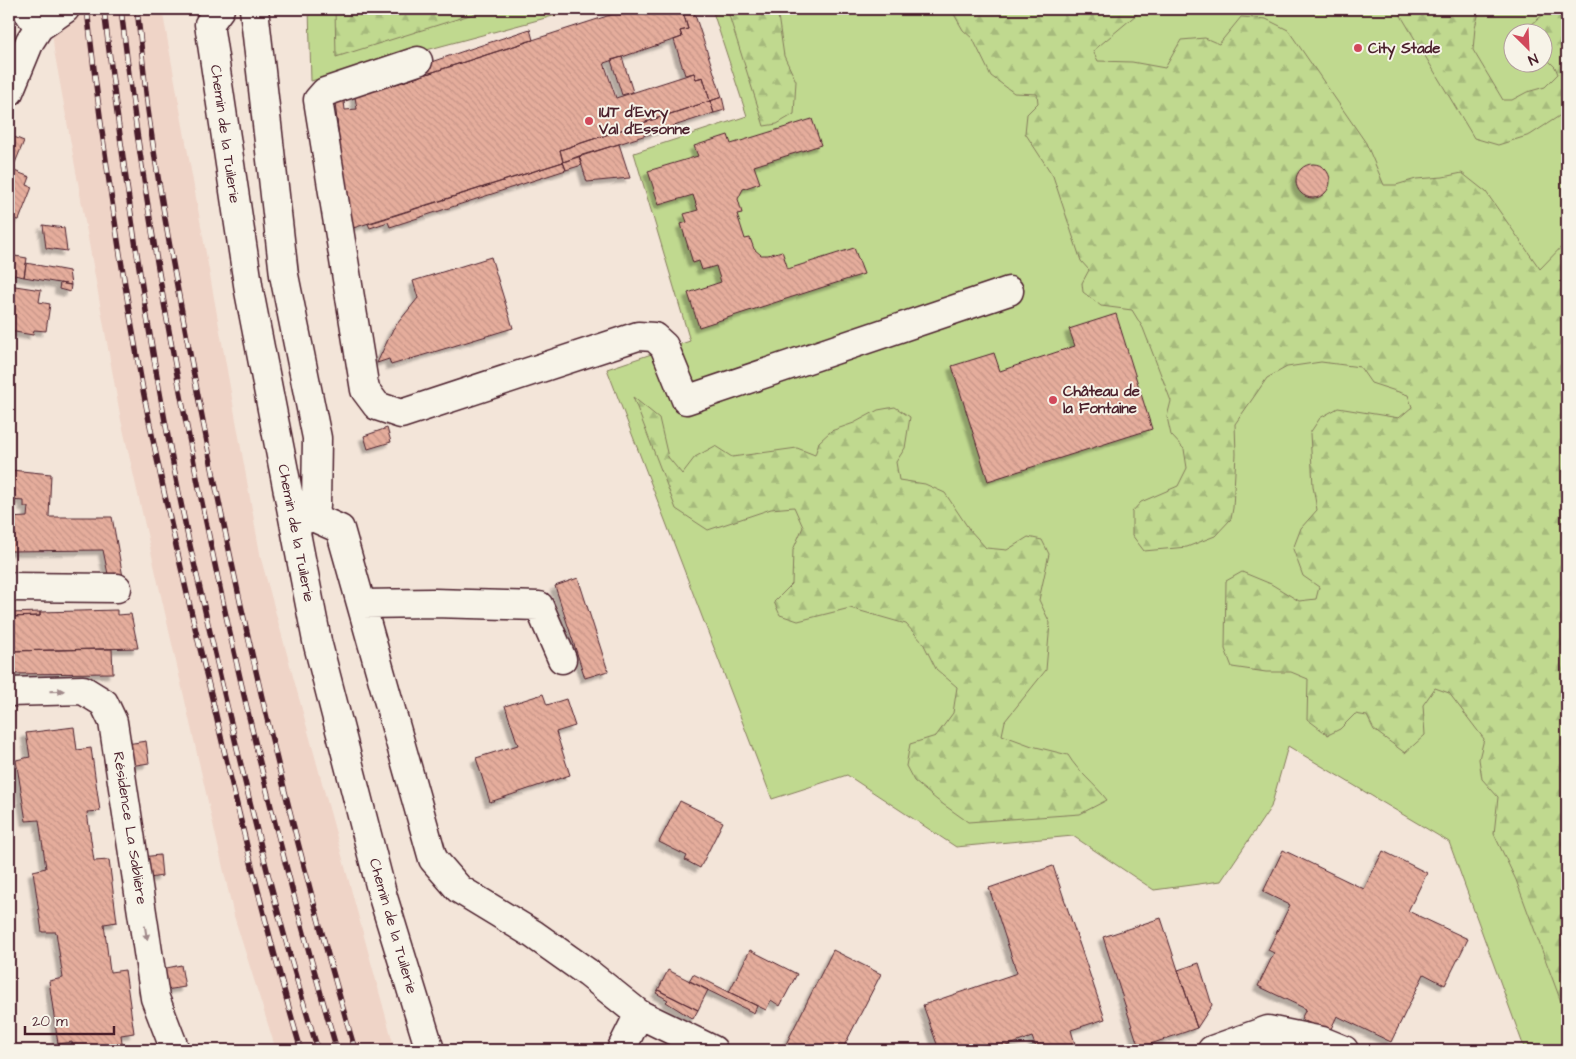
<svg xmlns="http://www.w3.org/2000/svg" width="1576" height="1059" font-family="'Architects Daughter',sans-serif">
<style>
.built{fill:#efd4c7}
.green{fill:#c0d98f;stroke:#857c5d;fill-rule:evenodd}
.forest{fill:url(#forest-firs);stroke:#857c5d}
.building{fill:url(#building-back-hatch);stroke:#4a1f2b;filter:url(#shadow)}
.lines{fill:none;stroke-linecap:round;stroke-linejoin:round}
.minor-casing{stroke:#4a1f2b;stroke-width:31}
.minor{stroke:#f7f3e8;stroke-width:28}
.rail-casing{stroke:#4a1f2b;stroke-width:5.5}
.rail{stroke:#f7f3e8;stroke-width:4;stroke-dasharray:11;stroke-linecap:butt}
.oneway{fill:#a0898a}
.poi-dot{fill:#d1495b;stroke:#f7f3e8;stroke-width:2}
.labels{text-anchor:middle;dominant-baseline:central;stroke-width:4;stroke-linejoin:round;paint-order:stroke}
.poi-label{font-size:15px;font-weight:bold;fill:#4a1f2b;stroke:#f7f3e8;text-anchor:start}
.street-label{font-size:15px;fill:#4a1f2b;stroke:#f7f3e8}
</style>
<defs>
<pattern id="forest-firs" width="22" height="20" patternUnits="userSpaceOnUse" patternTransform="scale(1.25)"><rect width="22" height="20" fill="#c0d98f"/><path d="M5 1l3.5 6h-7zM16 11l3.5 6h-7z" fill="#a6ba7c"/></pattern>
<pattern id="building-back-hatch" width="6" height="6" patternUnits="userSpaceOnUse" patternTransform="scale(1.25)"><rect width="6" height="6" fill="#e5ad9c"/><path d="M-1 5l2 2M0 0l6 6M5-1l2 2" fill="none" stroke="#c69487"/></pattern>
<filter id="shadow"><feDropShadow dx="-4.5" dy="4.5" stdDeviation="1" flood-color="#0004"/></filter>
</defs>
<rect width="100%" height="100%" fill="#f3e5d9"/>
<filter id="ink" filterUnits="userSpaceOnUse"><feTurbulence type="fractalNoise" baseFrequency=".02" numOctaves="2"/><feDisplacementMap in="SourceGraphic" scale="10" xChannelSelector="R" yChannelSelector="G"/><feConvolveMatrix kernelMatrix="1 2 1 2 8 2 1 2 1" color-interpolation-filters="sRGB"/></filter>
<g filter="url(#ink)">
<path class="built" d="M50,9H162L261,559L395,1050H276L234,916L121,420L54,50Z"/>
<path class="green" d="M309,9H579L311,81Z
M712,9H1567V1050H1525L1449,842L1288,746L1271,807L1221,881L1154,890L1073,836L956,847L847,775L772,799L607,369L690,341L634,153L747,116ZM1514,32H1544V62H1514Z"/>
<path class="forest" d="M335,9H489L336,57Z
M727,9H777L784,56L796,81L794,114L777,124L764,126Z
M951,9H1143L1093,51L1098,61L1132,62L1165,68L1181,40L1205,38L1219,44L1241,17L1266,19L1288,30L1366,143L1384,185H1396L1416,179L1443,177L1462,173L1486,192L1540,269L1567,241V1018L1516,880L1494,834L1498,797L1482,779L1479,759L1484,739L1449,693L1435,688L1423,705L1425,735L1405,753L1374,730L1367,716L1355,714L1340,729L1328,735L1307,719L1308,679L1291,672H1266L1232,667L1225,649L1226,581L1242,572L1271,584L1299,601L1316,599L1319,587L1303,576L1293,549L1301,528L1317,510L1313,486L1310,433L1320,418L1338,408L1399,418L1412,407L1408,395L1371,383L1360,367L1321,362L1287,367L1267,378L1235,424L1236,454L1233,508L1231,519L1215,536L1187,547L1144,551L1132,535V512L1141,502L1178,486L1187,468L1184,449L1171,435L1167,417L1171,401L1143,328L1132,310L1101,306L1083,292L1082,283L1089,270L1081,261L1053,176L1025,133L1027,114L1038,103L1037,94L1014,93L991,76L973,39L963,30Z
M1397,9H1480L1475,27L1473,50L1503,100H1512L1527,92L1545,87L1558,74L1555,67L1544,56V32H1529L1531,25L1545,13L1541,9H1567V111L1530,135L1498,145L1474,138Z
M633,397L659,418L668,457L682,474L695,457L715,446L732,457L797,448L815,455L819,442L831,431L854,423L878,410L895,407L910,417L905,448L896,462L899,480L925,484L945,493L969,529L986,548L1007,550L1028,537L1042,540L1049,554L1039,600L1050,623L1046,670L1005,721L1002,735L1032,746L1068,755C1078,772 1095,784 1107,800L1080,814L968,822L937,800L914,781L906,766L910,744L936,736L953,713L957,687L936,669L923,643L906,624L850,608L798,621L780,615L774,602L792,584L793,550L803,527L794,507L771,509L708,530L676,509Z"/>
<path class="building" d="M629,9H682L688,29L680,31L682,37L604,63L616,98L694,73L696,79L703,77L710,101L560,150L563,162L350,229L335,103L344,101L345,110L357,109L355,97Z
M682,9H693L722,97L710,101L703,77L696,79L694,73L685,75L674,40L682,37L680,31L688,29Z
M530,29L533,40L355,97L353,88Z
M622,57L633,92L622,95L611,60Z
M722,97L725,110L714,113L710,101Z
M710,101L714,113L563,162L560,150Z
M812,119L821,145L754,166L760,183L743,189L738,199L742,213L737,214L745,239L750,238L754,249L761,255H768L782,251L788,269L854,248L864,274L699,327L688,293L721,282L716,266L702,270L699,261L693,263L681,224L687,222L684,214L698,210L693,195L659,205L648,171L698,156L694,146L728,135L731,144Z
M9,135L24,141L15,163L9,161Z
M619,144L630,178L587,182L579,156Z
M579,156L582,165L566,170L563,162Z
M563,162L566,170L390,227L388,222L370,228L368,224Z
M1296 181a17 17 0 1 1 34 0a17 17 0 1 1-34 0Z
M9,169L30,177L27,185L32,187L19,220L9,219Z
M43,225L64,228L67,251L46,248Z
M9,255L27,258L24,277L9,274Z
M491,257L513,328L391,365L389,359L377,363L393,329L418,298L413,281Z
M26,263L69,271L71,285L24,277Z
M60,283L71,285L70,292L59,289Z
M9,285L41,290L39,302L50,304L46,331L34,330L33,335L9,331Z
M1116,314L1152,429L988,481L952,366L994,353L1000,371L1075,346L1069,329Z
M387,428L391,442L368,449L364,436Z
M11,470L51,474L49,517H112L123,577L109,579L103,550L9,551V518L27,517L28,507H24V501L9,500Z
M578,578L608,671L585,678L555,586Z
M117,610V615L131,614L138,648L9,651V617L40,616V612Z
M40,612V616L9,617V613Z
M112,649L113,673L9,674V651Z
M543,694L547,705L566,699L575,726L556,732L570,775L490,802L476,758L518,745L505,706Z
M74,727L77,750L91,748L100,811L87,812L94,861L109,860L117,922L104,924L110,972L125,970L134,1033L121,1035L123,1050H73L72,1042L58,1044L49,981L63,978L56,932H42L33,871L46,868L39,820L26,821L16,760L30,757L26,733Z
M146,741L149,763L130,766L127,744Z
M680,801L723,822L700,868L685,860L687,856L659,842Z
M1283,850L1364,889L1383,851L1427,873L1408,911L1468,939L1445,985L1424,974L1391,1042L1337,1016L1329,1033L1301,1019L1306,1009L1258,986L1274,953L1268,950L1290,905L1263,892Z
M160,855L162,876L143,879L141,857Z
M1053,866L1105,1019L1071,1030L1075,1044L1056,1050H1037L1032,1037L995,1050H939L923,1005L1017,973L989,888Z
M1161,918L1197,1028L1139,1048L1103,937Z
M750,950L797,974L780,1006L771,1000L766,1010L729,992Z
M833,950L881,974L842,1050H783Z
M1199,963L1212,1005L1197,1028L1178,970Z
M181,965L185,987L166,990L162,969Z
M668,970L708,990L698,1010L658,990Z
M693,974L757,1006L754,1013L689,981Z
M658,990L698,1010L693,1019L666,1002L668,1000L656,993Z"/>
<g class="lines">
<g class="minor-casing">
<path id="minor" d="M26,9L39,27
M220,9L209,24L249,291L317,641L383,897L430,1050
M254,9L284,275L317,438L316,505L313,517L296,522
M418,61L325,92L318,100L365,390L377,406L401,414L638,336L654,337L664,346L686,400L1009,291
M9,92L30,41L39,27L65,9
M313,517L340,529L433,859L459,889L533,934L588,973L639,1014L713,1050
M9,587L117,588
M362,604L433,603L539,606L562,659
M9,692L83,690L104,703L113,722L155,998L175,1050
M621,1050L639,1014
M1212,1050L1268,1030L1322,1041L1344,1050"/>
</g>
<use href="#minor" class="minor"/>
<g class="rail-casing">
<path id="rail" d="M87,9C101,136 120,263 143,390C163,493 187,596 212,698C239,816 267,934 301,1050
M104,9C125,186 151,363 188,537C200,589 212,641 224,693C252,813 281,933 318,1050
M121,9C139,165 165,319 196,473C235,668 281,860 337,1050
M137,9C141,42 144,76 148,110C163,219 185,328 206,437C246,643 296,848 355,1050"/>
</g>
<use href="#rail" class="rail"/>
</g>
<defs><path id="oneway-solid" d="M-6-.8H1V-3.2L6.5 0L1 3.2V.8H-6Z" transform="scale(1.25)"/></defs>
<g class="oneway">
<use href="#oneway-solid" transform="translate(57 691) rotate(-2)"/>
<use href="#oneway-solid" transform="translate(146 933) rotate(81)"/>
</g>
</g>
<g class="poi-dot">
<circle cx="1358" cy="48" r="5"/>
<circle cx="589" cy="121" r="5"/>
<circle cx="1053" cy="400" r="5"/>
</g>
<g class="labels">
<g class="poi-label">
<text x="1368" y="48">City Stade</text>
<text x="599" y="112">IUT d'Evry<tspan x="599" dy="17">Val d'Essonne</tspan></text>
<text x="1063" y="391">Château de<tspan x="1063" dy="17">la Fontaine</tspan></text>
</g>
<g class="street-label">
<text transform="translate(225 134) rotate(82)">Chemin de la Tuilerie</text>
<text transform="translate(296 533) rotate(79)">Chemin de la Tuilerie</text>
<text transform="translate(130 828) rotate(81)">Résidence La Sablière</text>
<text transform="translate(393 926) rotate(74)">Chemin de la Tuilerie</text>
</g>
</g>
<rect width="1576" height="1059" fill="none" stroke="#f7f3e8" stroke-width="30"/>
<rect x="15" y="15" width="1546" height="1029" fill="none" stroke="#4a1f2b" stroke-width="2" filter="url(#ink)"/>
<g transform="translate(1528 48) rotate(156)"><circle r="24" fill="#f7f3e8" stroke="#b29e9c"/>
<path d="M0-4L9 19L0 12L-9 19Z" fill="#d1495b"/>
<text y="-8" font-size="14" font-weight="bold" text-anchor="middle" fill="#4a1f2b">N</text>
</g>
<path d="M25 1026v8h89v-8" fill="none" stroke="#4a1f2b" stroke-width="2.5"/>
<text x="32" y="1026" font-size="15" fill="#4a1f2b" stroke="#f7f3e8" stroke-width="4" paint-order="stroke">20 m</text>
</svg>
